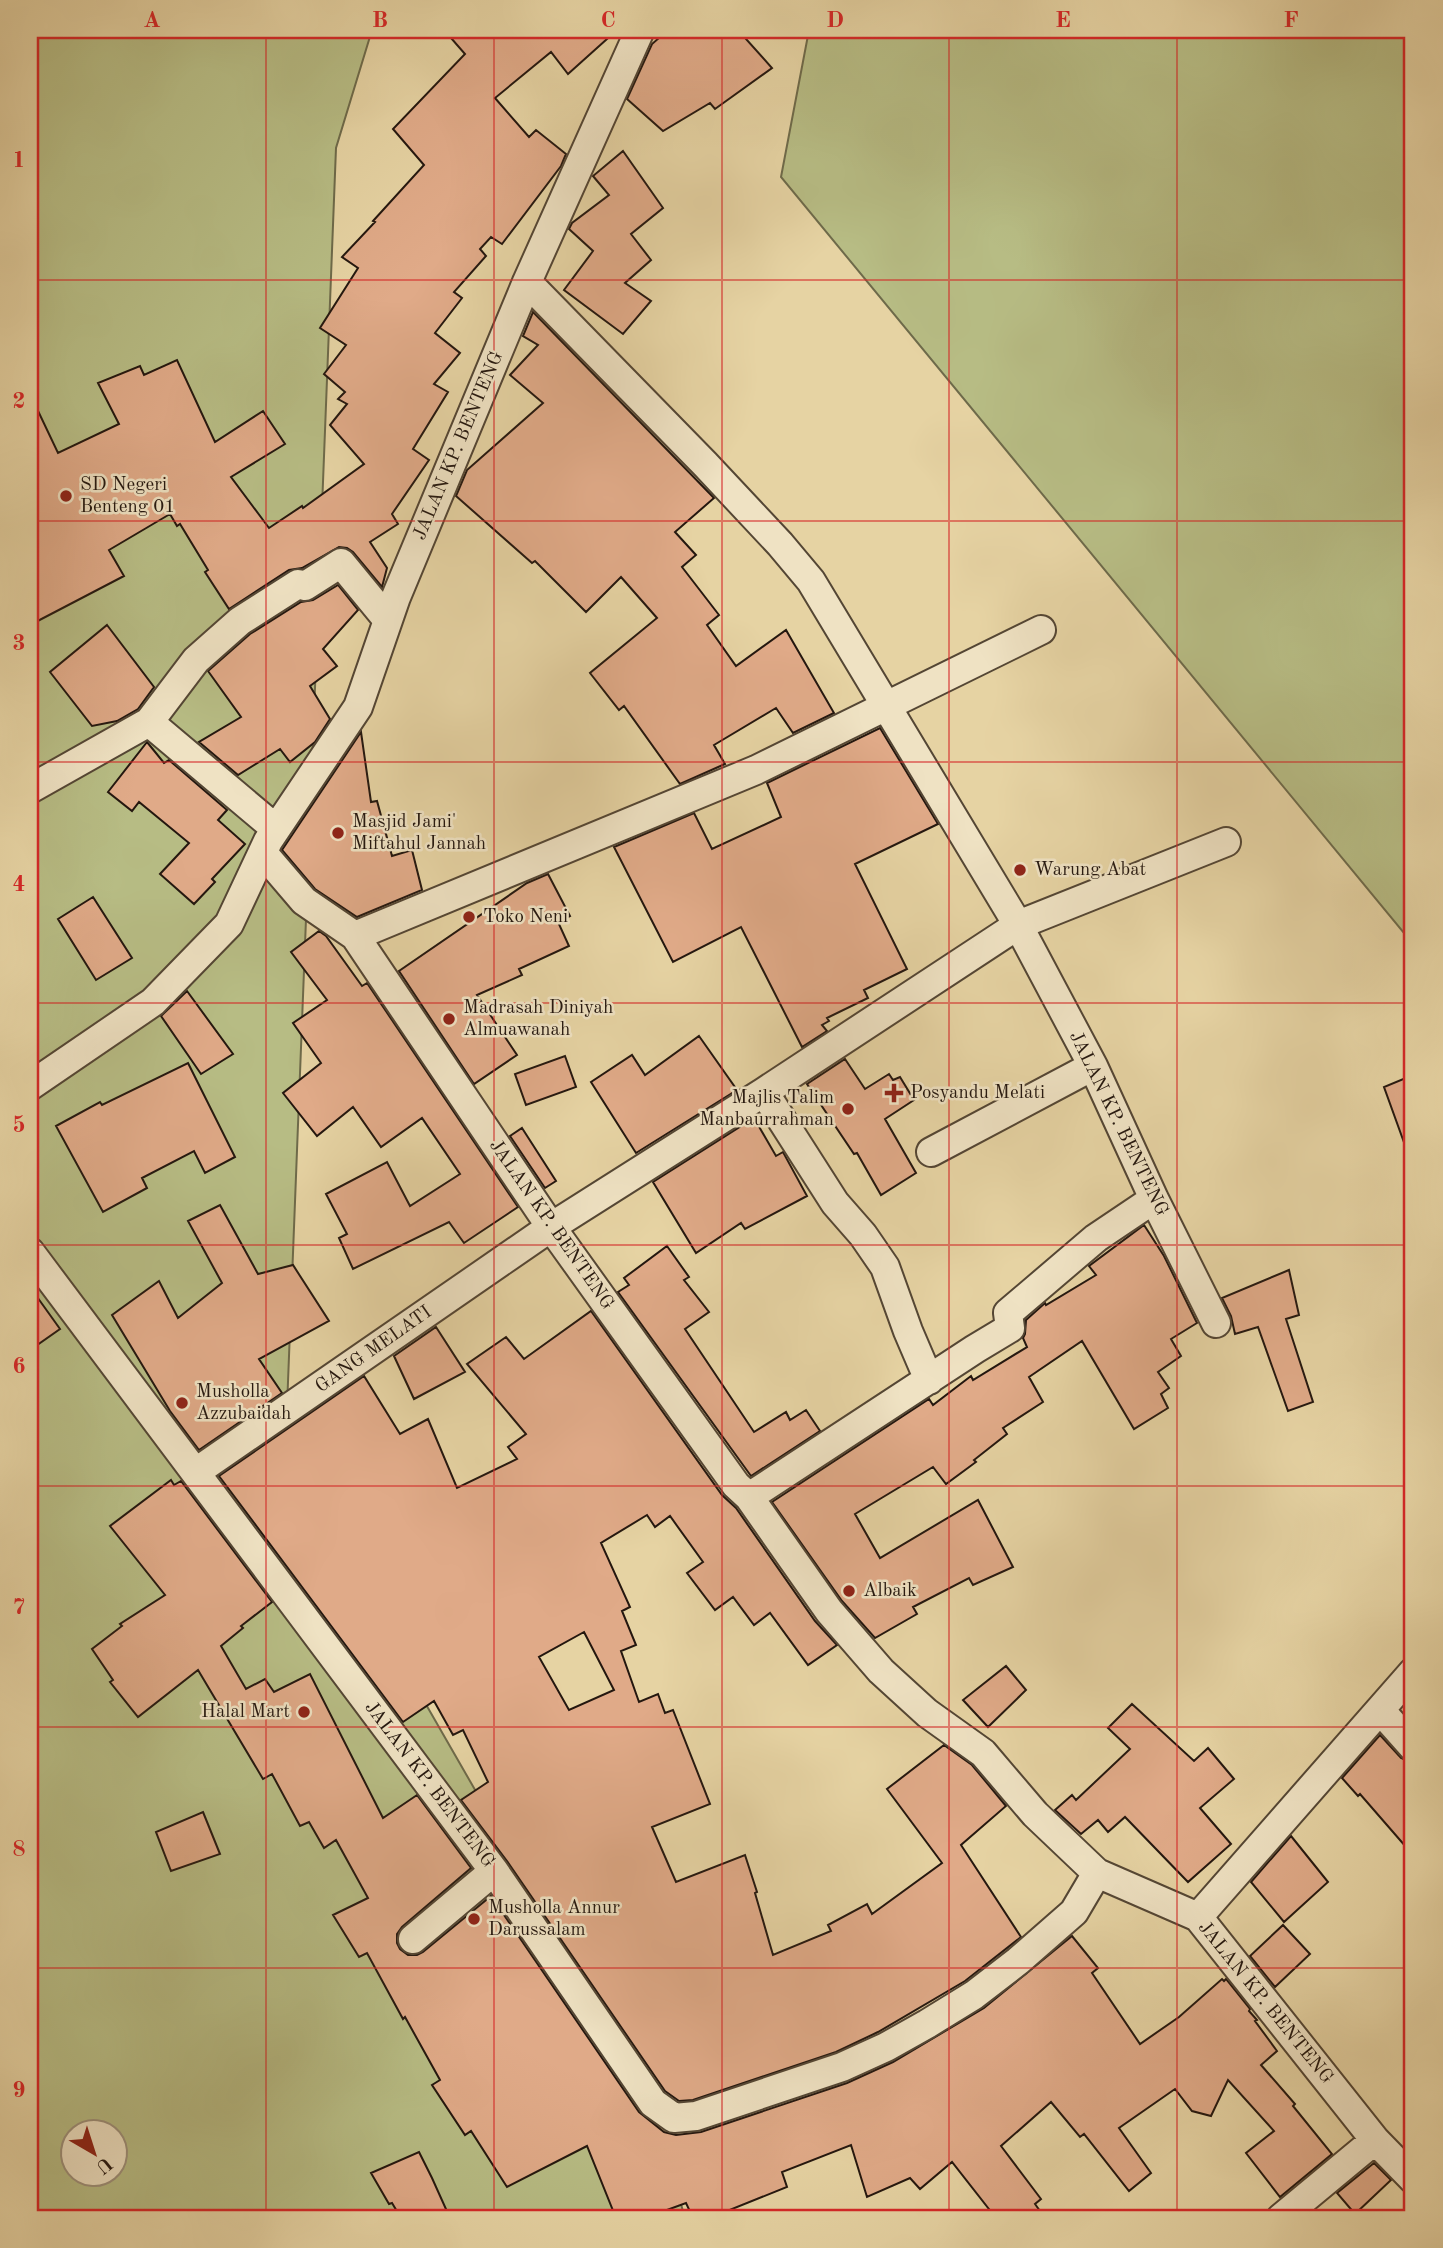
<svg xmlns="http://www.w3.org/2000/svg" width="1443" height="2248" font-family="'Old Standard TT',serif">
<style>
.green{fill:#b7bc84;stroke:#6e6a4a;stroke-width:2;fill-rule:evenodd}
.building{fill:#e0aa88;stroke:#24170f;stroke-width:2;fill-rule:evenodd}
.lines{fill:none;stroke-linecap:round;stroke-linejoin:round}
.minor-casing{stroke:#544634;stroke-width:32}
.minor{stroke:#efe2c3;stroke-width:28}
.grid{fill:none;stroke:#d62828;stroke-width:2;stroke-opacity:0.55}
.poi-dot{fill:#8f2418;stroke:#efe2c3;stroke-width:2.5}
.labels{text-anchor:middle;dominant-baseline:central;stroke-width:5;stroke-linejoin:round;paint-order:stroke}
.street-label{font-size:19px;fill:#24170f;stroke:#efe2c3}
.poi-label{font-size:19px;fill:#24170f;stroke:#efe2c3;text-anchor:start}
.neatline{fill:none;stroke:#d62828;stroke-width:2.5}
.grid-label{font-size:23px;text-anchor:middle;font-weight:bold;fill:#d62828}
</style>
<rect width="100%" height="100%" fill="#e6d3a3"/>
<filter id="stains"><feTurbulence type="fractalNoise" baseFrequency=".00286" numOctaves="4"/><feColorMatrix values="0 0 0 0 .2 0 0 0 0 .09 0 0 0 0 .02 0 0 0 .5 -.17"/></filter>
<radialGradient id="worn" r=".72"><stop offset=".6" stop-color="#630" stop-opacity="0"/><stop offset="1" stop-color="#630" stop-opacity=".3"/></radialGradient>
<path class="green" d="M30,30H372L336,148L285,1459L648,2091L685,2218H30ZM74,2132H116V2174H74Z
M809,30H1413V944L781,177Z"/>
<path class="building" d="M444,30H617L568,74L551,52L495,98L529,137L536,130L566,154L561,166L502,244L491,237L480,249L486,256L454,292L462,298L435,333L460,353L434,384L448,392L413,449L429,460L392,514L398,524L370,542L387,568L382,587L353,552L347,548L339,547L302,568L289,570L229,609L205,572L208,570L180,524L177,526L170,514L109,550L124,576L30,625V394L58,453L119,424L98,383L140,366L144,375L177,360L215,442L263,411L285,444L231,477L269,528L302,506L303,508L364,464L330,425L347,404L338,399L345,392L324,374L346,345L320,328L358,268L342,257L375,222L373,221L424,165L393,129L465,54Z
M668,30H738L772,68L715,109L710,103L663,131L627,99L652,44Z
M623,151L663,208L631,234L651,260L625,283L651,301L623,334L564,290L593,251L569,229L572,223L609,195L593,176Z
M533,312L714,498L675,532L696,555L682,567L719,615L707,625L736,666L786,630L834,713L793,733L776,708L714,745L725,764L680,784L624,706L619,710L590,673L657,618L621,577L586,612L535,561L532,563L456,496L467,470L543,403L510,375L538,345L523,336Z
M338,585L358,610L323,649L337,666L310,686L330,719L315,742L290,762L280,749L238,775L199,742L241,717L208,671L250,634L301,602L313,600Z
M107,625L154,687L138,709L117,721L92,726L50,672Z
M880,728L938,824L855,864L907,969L864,990L868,998L827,1018L829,1021L822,1025L827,1031L802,1047L741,927L673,962L614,847L694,813L712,849L781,817L767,783Z
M361,732L371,802L377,801L392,856L412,850L422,890L357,917L315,889L282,850Z
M147,742L164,763L169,760L227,810L218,820L245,844L212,879L215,882L194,904L160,874L189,843L139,802L132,811L108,792Z
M548,874L570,916L558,922L569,946L519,969L522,975L477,995L517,1055L474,1084L399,971L527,883Z
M93,897L132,958L96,980L58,919Z
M319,931L326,936L362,986L367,983L518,1207L464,1243L449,1222L353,1269L339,1238L347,1234L326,1194L387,1162L410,1206L460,1174L422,1118L381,1147L353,1107L317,1136L283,1093L321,1063L293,1023L327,1000L291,952Z
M187,991L233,1054L201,1074L161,1016Z
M699,1036L737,1090L636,1153L591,1082L632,1055L645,1075Z
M565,1056L576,1087L526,1105L515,1074Z
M845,1059L865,1089L889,1074L893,1080L900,1077L914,1100L885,1119L916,1173L881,1195L857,1153L854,1154L807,1084Z
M188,1063L235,1157L205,1173L194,1151L142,1178L147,1188L103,1212L56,1126L100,1102L102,1105Z
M1413,1075V1158L1410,1159L1384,1087Z
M754,1118L776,1156L783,1152L807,1196L745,1229L741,1223L696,1253L653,1182Z
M522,1128L556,1181L545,1188L510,1136Z
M220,1205L258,1274L293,1265L329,1321L259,1359L282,1393L199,1450L170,1411L112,1315L159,1281L178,1318L222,1283L188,1221Z
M1144,1225L1164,1256L1197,1323L1171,1339L1181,1356L1158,1372L1169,1388L1161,1394L1168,1408L1134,1429L1082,1341L1029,1377L1043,1402L1003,1428L1007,1434L974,1460L976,1462L946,1484L933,1467L855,1514L880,1558L978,1500L1013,1567L973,1585L969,1578L913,1607L917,1614L875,1638L842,1601L772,1502L929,1399L933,1405L971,1376L973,1380L1027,1347L1023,1338L1025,1334L1026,1320L1045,1303L1046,1305L1096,1275L1089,1266Z
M667,1246L689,1277L684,1280L709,1312L685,1329L754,1432L786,1412L790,1420L806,1410L820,1431L751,1476L618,1292L629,1285L624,1278Z
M1289,1270L1299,1315L1286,1319L1313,1402L1288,1411L1258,1327L1235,1334L1231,1316L1222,1298Z
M30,1287L60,1329L30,1350Z
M591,1311L722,1495L736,1508L815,1621L837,1645L808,1665L770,1613L754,1625L733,1597L715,1610L687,1573L703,1562L670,1516L655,1527L647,1515L601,1543L630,1607L622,1611L636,1645L621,1651L639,1702L658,1694L665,1713L673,1710L710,1804L652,1827L676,1882L745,1855L757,1892L755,1893L773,1955L831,1931L828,1925L867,1904L872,1914L942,1863L887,1789L944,1745L972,1765L1006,1806L961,1845L1021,1937L965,1981L878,2032L836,2052L693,2100L679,2101L665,2091L507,1861L461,1800L488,1782L463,1730L453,1735L434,1701L403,1722L219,1476L364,1376L400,1434L428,1419L457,1488L517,1459L508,1447L526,1434L467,1364L506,1337L524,1359ZM584,1632L614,1690L569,1710L539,1657Z
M436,1327L465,1372L414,1399L394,1356Z
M171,1480L174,1485L181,1481L272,1602L241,1626L243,1628L221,1646L246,1689L265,1679L274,1692L310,1674L383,1818L417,1795L471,1868L402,1927L397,1934V1943L400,1949L408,1955H417L423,1952L491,1896L639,2112L664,2132L676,2135L701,2132L847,2083L893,2062L984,2008L1072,1936L1098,1968L1092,1973L1140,2044L1179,2017L1222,1979L1224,1981L1226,1979L1250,2009L1249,2011L1257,2020L1255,2021L1277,2051L1261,2065L1295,2104L1293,2106L1332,2154L1280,2197L1246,2153L1274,2131L1228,2080L1211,2116L1192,2111L1175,2089L1119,2128L1151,2173L1129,2191L1084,2134L1080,2137L1051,2102L1001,2146L1041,2199L1035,2204L1045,2218H996L952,2162L920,2189L910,2178L867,2197L851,2145L782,2172L787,2187L722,2213L724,2218H693L686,2203L645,2218H616L587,2146L507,2187L471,2131L465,2135L432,2085L440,2080L405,2017L403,2019L367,1953L359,1957L333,1915L368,1898L336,1840L324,1848L309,1822L300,1826L272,1774L263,1779L198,1670L138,1717L110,1682L113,1680L92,1649L122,1626L120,1624L165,1595L110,1526Z
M1006,1666L1026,1690L988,1727L963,1700Z
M1132,1704L1194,1761L1208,1748L1234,1779L1200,1808L1231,1844L1188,1882L1125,1817L1108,1832L1098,1820L1081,1834L1055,1810L1072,1795L1076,1800L1130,1749L1108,1728Z
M1380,1735L1401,1758L1413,1763V1855L1360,1794L1358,1796L1342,1778Z
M203,1812L220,1854L171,1871L156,1832Z
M1291,1836L1328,1882L1284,1922L1251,1882Z
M1283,1925L1310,1954L1275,1987L1250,1956Z
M419,2152L432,2178L450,2218H401L392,2203L389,2204L371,2173Z
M1374,2163L1391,2180L1355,2214L1337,2193Z"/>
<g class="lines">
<g class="minor-casing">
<path id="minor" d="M527,282L705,464L780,544L811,581L1018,925L1093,1066L1154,1199L1216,1323
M149,722L276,829
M30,789L149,722L196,660L240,621L298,584L305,586L341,563L387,619
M263,853L304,901L355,936L551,1227L736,1485L749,1497L829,1611L881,1671L927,1713L983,1753L1035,1814L1097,1873L1198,1917L1375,2140L1413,2179
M355,936L756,770L1041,630
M30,1086L153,1002L229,924L268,841L358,707L396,597L527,282L640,30
M764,1092L835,1203L863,1235L885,1267L908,1331L929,1380
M931,1152L1093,1066
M30,1252L494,1871L653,2103L674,2118L696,2116L842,2067L886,2047L927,2024L974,1995L1018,1961L1074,1912L1097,1873
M196,1472L551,1227L764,1092L1018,925L1226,842
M749,1497L975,1349L1010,1328L1008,1313L1096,1238L1154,1199
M1381,1711L1413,1747
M1198,1917L1413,1672
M413,1939L494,1871
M1281,2218L1375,2140"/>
</g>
<use href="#minor" class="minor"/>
</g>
<path class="grid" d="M266,30V2218M494,30V2218M722,30V2218M949,30V2218M1177,30V2218M30,280H1413M30,521H1413M30,762H1413M30,1003H1413M30,1245H1413M30,1486H1413M30,1727H1413M30,1968H1413"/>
<g class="poi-dot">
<circle cx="66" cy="496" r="7"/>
<circle cx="338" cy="833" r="7"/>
<circle cx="1020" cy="870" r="7"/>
<circle cx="469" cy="917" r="7"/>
<circle cx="449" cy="1019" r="7"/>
<path d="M890.5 1082.5h7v7h7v7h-7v7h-7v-7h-7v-7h7z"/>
<circle cx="848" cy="1109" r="7"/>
<circle cx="182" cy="1403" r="7"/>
<circle cx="849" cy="1591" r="7"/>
<circle cx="304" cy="1712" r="7"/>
<circle cx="474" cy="1919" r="7"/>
</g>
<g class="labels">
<g class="street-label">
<text transform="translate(459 446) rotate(-67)">JALAN KP. BENTENG</text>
<text transform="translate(1118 1124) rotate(64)">JALAN KP. BENTENG</text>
<text transform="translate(551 1225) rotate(55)">JALAN KP. BENTENG</text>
<text transform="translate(374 1350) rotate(-35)">GANG MELATI</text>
<text transform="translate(429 1785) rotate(53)">JALAN KP. BENTENG</text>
<text transform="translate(1265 2003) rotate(51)">JALAN KP. BENTENG</text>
</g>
<g class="poi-label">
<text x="80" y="485">SD Negeri<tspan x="80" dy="22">Benteng 01</tspan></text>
<text x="352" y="822">Masjid Jami'<tspan x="352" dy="22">Miftahul Jannah</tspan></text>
<text x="1034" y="870">Warung Abat</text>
<text x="483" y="917">Toko Neni</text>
<text x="463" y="1008">Madrasah Diniyah<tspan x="463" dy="22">Almuawanah</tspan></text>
<text x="910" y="1093">Posyandu Melati</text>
<text x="834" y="1098" text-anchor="end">Majlis Talim<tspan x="834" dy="22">Manbaurrahman</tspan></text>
<text x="196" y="1392">Musholla<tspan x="196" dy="22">Azzubaidah</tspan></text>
<text x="863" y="1591">Albaik</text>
<text x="290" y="1712" text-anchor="end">Halal Mart</text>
<text x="488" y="1908">Musholla Annur<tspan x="488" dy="22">Darussalam</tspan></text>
</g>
</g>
<rect width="1443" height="2248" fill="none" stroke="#e6d3a3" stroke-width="77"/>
<g transform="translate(94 2153) rotate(141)"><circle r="33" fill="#efe2c3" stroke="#9e917b" stroke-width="2"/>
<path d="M0-5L12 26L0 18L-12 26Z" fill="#8f2418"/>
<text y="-10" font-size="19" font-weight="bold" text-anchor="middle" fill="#24170f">U</text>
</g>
<rect x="38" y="38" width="1366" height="2172" class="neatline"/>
<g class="grid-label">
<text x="152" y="27">A</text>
<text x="380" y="27">B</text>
<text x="608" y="27">C</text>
<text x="835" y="27">D</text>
<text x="1063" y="27">E</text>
<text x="1291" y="27">F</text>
<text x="19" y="167">1</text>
<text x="19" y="408">2</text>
<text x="19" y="650">3</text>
<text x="19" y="891">4</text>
<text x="19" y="1132">5</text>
<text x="19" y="1373">6</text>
<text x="19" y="1614">7</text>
<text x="19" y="1856">8</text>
<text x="19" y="2097">9</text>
</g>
<rect width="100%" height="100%" filter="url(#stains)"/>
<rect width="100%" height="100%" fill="url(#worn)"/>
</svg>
